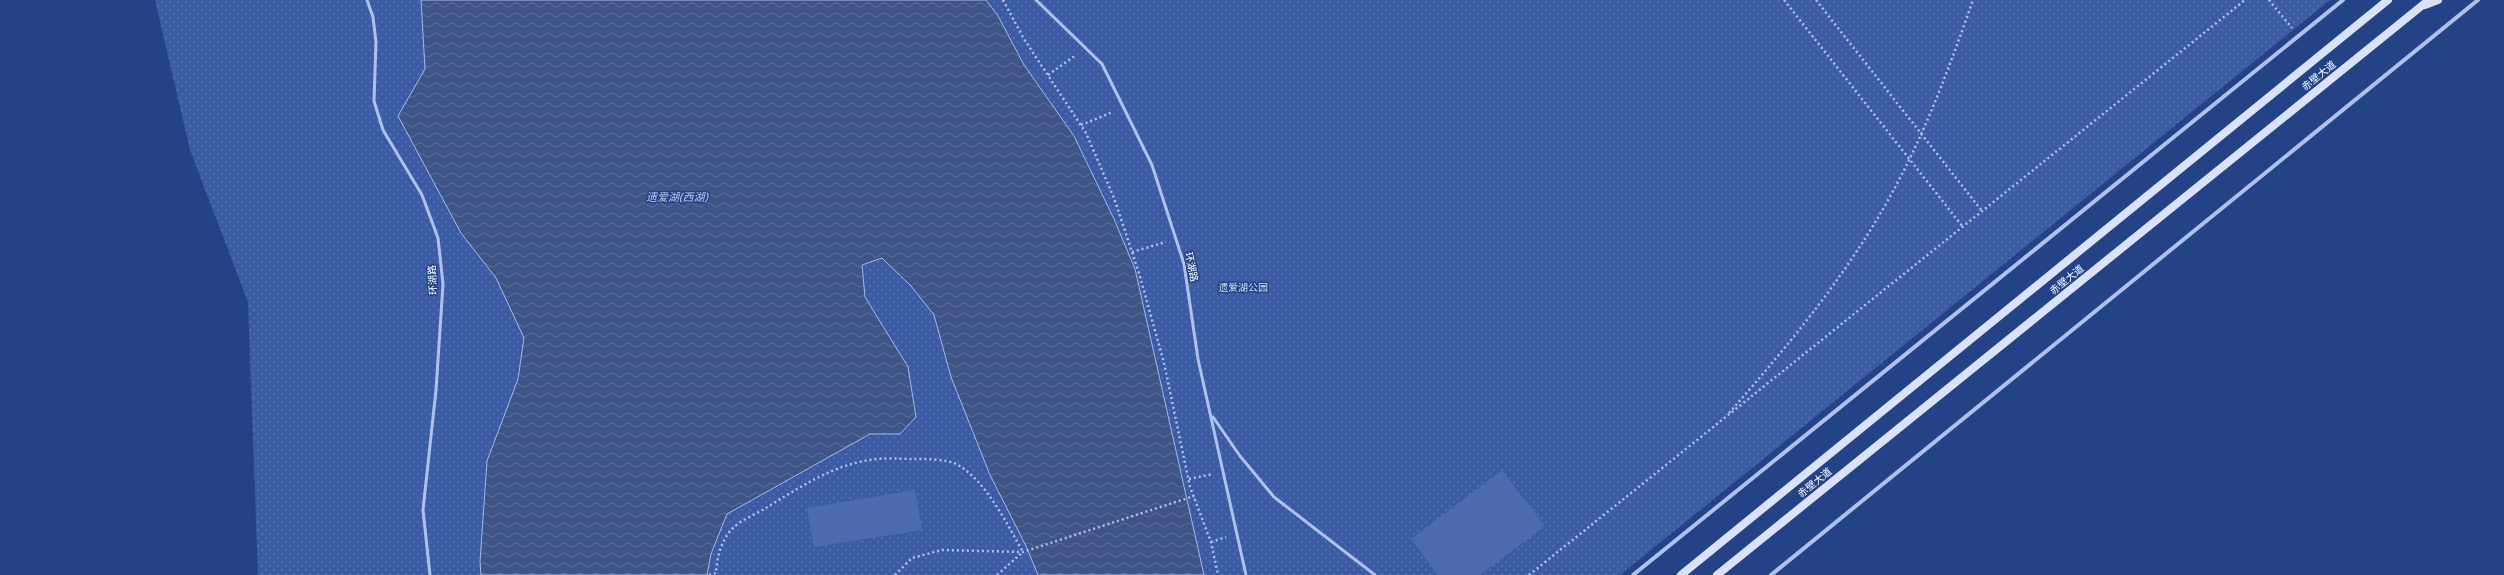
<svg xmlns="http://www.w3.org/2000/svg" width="2504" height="575" font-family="'Varela Round','Noto Sans SC',sans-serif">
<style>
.park{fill:url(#park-dots)}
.water{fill:url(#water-waves);stroke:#a3bae9}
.building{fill:#4c6bae}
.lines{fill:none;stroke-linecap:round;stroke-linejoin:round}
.path{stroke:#afc1e9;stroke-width:2.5;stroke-dasharray:2 3;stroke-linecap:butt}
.service{stroke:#afc1e9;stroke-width:3}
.minor{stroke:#afc1e9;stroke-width:4}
.secondary{stroke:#d9e2f7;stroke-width:8}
.labels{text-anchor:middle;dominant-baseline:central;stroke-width:3;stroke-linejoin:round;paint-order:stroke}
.street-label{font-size:10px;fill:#fff;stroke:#244286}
.park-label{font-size:10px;fill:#d3def7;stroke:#244286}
.water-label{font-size:11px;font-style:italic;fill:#bacbf0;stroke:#244286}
</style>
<defs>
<pattern id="park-dots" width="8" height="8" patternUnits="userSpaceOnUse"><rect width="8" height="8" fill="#3b5ca5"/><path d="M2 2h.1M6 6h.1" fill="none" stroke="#5874b2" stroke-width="1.8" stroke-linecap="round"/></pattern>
<pattern id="water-waves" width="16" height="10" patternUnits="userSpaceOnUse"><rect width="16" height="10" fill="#405587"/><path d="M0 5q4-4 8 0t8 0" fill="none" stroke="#5d6e99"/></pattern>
</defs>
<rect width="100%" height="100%" fill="#244286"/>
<path class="park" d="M155,0H2330L1620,575H258L248,302L190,150Z"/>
<path class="water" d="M421,0H986L998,16L1024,65L1074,136L1114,219L1135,269L1204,575H1038L1026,546L990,475L951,377L934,315L911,286L882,258L862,265L865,297L908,367L916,417L900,434H870L727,514L711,554L707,575H481L480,562L487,461L518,379L524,338L496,278L461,233L398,116L425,69Z"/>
<path class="building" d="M1502,470L1545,526L1480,575H1438L1411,539Z
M915,490L922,530L814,547L807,508Z"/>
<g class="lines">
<path class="path" d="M1003,0L1024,39L1086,133L1114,198L1139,273L1164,363L1190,487L1211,542L1218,575
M1784,0L1963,227
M1816,0L1982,211
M2269,0L2292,28
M1048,75L1076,55
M1081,125L1113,112
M1132,252L1166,242
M1729,413C1794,339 1856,264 1901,176C1930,120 1952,60 1973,0
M1189,479L1213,474
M1211,542L1226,537
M709,575L716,573C717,557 721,540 733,528C741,520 756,514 766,508C797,489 828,468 864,461C881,457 899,459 916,459C927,459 948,459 958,465C986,481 1007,524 1023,552
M895,575L912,558L942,550L1023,552L1194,496
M997,575L1023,552
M1529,575L2245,0"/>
<path class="service" d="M367,0L373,17L376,42L374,101L383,130L422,195L438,238L443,284L436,390L423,510L430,575
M1036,0L1102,64L1152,165L1184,264L1198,359L1246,575
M1213,417L1240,456L1274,497L1375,575"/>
<path class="minor" d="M1633,575L2343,0
M1771,575L2478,0"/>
<path class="secondary" d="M2425,5L2438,0
M1681,575L2388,0
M1717,575L2429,0"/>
</g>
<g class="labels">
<g class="street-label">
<text transform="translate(2319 76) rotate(-39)">赤壁大道</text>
<text transform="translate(1191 267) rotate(78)">环湖路</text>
<text transform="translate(433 280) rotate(-93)">环湖路</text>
<text transform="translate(2067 280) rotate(-39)">赤壁大道</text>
<text transform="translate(1815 483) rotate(-39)">赤壁大道</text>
</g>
<g class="park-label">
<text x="1243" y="288">遗爱湖公园</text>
</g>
<g class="water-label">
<text x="677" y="197">遗爱湖(西湖)</text>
</g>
</g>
</svg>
